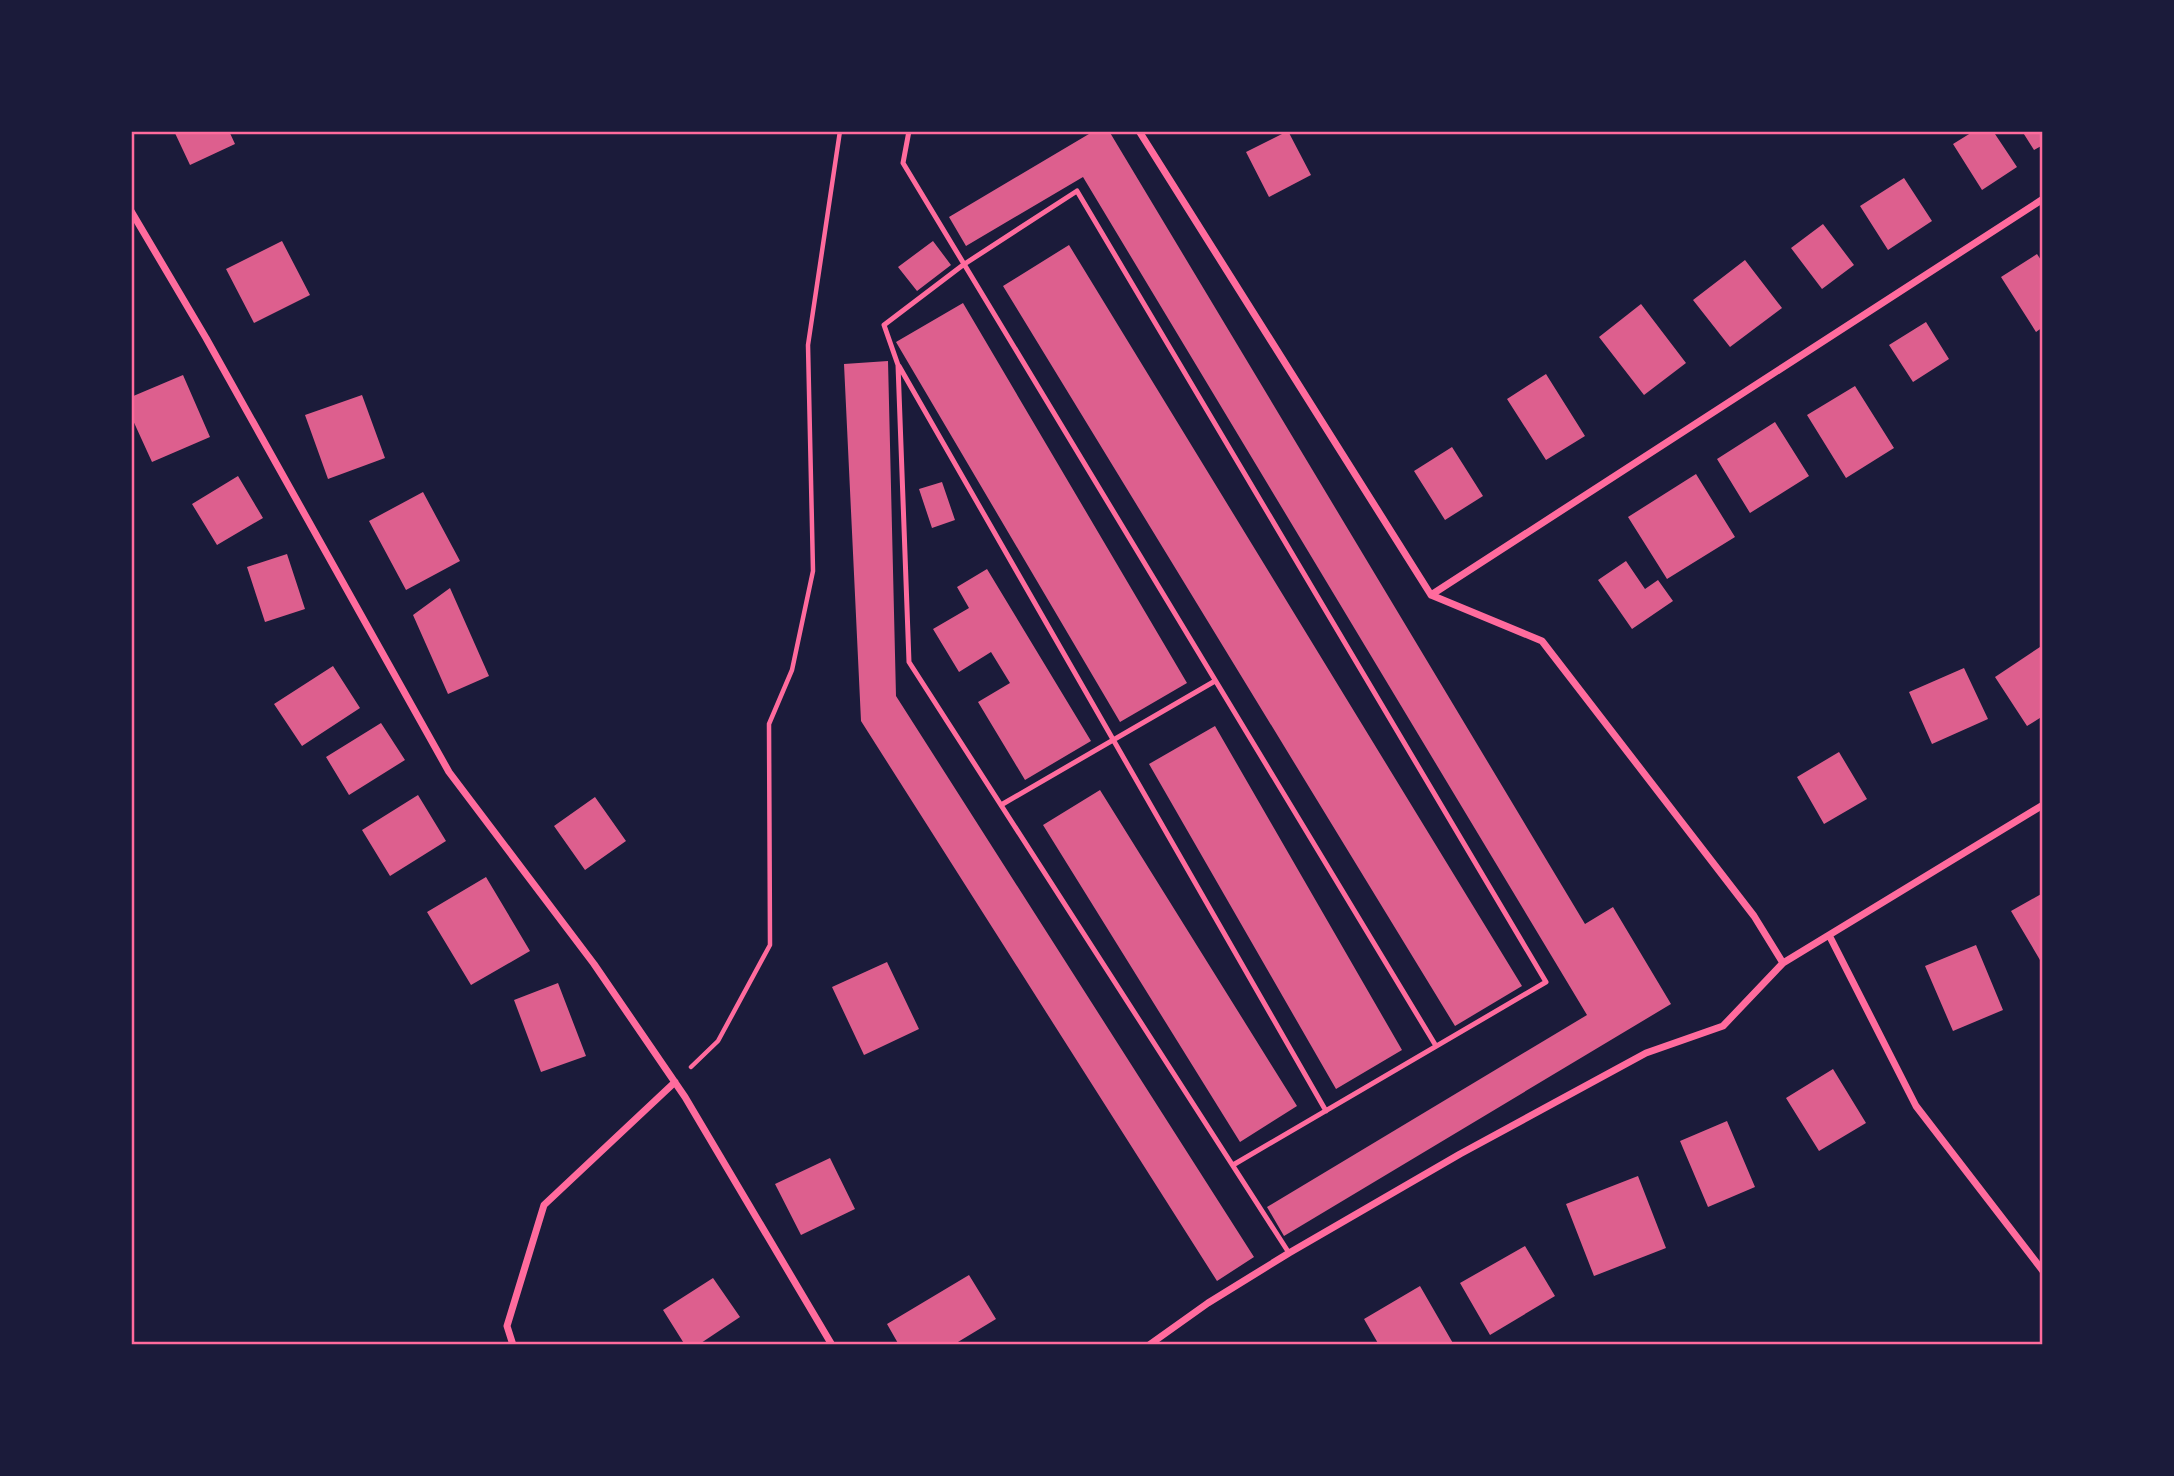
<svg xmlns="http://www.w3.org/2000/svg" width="2174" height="1476" font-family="'Noto Sans',sans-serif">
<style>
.building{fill:#dd5f8e}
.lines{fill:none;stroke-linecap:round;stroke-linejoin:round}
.path{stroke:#ff6b9d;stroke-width:4.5}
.service{stroke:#ff6b9d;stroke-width:5}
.minor{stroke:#ff6b9d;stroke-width:7}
.neatline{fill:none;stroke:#ff6b9d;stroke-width:2.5}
</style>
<rect width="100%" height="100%" fill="#1b1b3a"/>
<path class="building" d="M174,131H229L235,144L190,165Z
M1094,131H1109L1585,924L1613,907L1671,1004L1284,1236L1267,1207L1587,1015L1083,177L966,246L949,217Z
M1288,131L1311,175L1269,197L1246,152Z
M1974,131H1993L2017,167L1982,190L1953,144Z
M2022,131H2043V145L2034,150Z
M1904,178L1932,221L1888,250L1860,206Z
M1823,224L1854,265L1822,289L1791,248Z
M282,241L310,295L254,323L226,269Z
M933,241L951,265L917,291L898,267Z
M1069,245L1522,986L1455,1026L1003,286Z
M2037,254L2043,263V327L2036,332L2001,277Z
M1745,260L1782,308L1730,347L1693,300Z
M963,303L1187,683L1120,722L896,342Z
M1641,304L1686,363L1644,395L1599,337Z
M1926,322L1949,359L1913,382L1889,345Z
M888,361L896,696L1254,1257L1217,1281L861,721L844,364Z
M1546,374L1585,436L1546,460L1507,399Z
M183,375L210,437L152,462L131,416V397Z
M1855,386L1894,448L1846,478L1807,415Z
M362,395L385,458L328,479L305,415Z
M1775,422L1809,476L1750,513L1717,459Z
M1452,447L1483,496L1445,520L1414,471Z
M1696,474L1735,537L1667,579L1628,517Z
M238,476L263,518L217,545L192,504Z
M942,482L955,520L932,528L919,489Z
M423,492L460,561L406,590L369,521Z
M287,554L305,609L265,622L247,567Z
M1626,561L1645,589L1658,580L1673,601L1632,629L1598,580Z
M987,569L1091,741L1025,780L978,702L1010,683L991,652L959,672L933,629L969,608L957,587Z
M450,588L489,676L448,694L413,615Z
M2043,645V716L2027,726L1995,677Z
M333,666L360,708L302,746L274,704Z
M1964,668L1988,719L1932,744L1909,692Z
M381,723L405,760L349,795L326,757Z
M1215,726L1402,1050L1336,1089L1149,764Z
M1839,752L1867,799L1824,824L1797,777Z
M1100,790L1297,1106L1240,1142L1043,825Z
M418,795L446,841L390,876L362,830Z
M595,797L626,841L585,870L554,826Z
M486,877L530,951L471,985L427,912Z
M2043,893V959L2040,960L2011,911Z
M1976,945L2003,1010L1953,1031L1925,966Z
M887,962L919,1029L864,1055L832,987Z
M558,983L586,1056L541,1072L514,1000Z
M1833,1069L1866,1123L1819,1151L1786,1098Z
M1727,1121L1755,1187L1708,1207L1680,1141Z
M830,1158L855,1209L801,1235L775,1184Z
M1638,1176L1666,1248L1594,1276L1566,1204Z
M1525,1246L1555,1296L1490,1335L1460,1283Z
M969,1275L996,1319L953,1345H899L887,1324Z
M713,1278L740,1317L698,1345H685L663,1310Z
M1420,1286L1454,1345H1379L1364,1319Z"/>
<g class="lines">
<path class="path" d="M691,1067L718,1041L770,945L769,724L792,670L813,571L808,345L840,131"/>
<path class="service" d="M909,131L903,163L1436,1046
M899,366L1326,1111
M1001,805L1215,681
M1233,1165L1546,982L1077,191L963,265L884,325L898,365L909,662L1289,1253"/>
<path class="minor" d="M1139,131L1431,595L1542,641L1754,916L1783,963
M131,211L206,338L449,772L594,964L685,1097L832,1345
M1431,595L2043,199
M1829,935L1916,1106L2043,1271
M513,1345L507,1326L544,1205L675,1082
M1149,1345L1208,1303L1289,1253L1460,1154L1646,1053L1723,1026L1783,963L2043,805"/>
</g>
<rect width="2174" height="1476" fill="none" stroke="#1b1b3a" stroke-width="266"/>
<rect x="133" y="133" width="1908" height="1210" class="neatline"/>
</svg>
